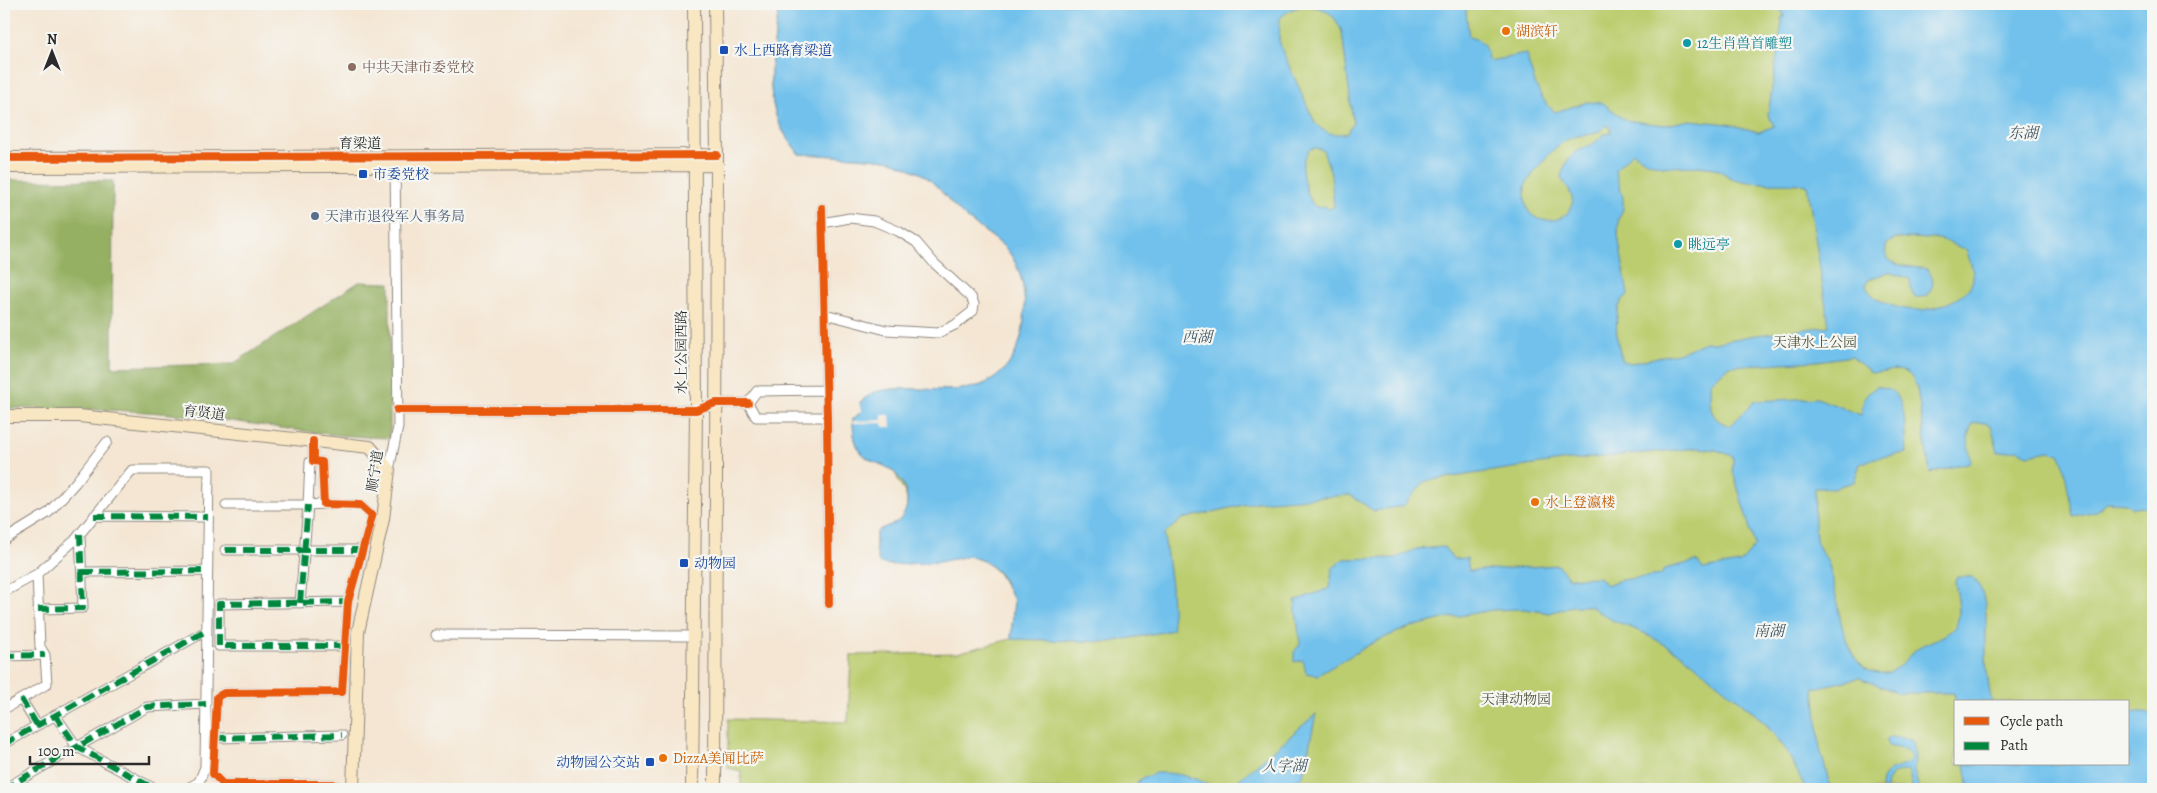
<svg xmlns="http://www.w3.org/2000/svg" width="2157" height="793" font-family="Alegreya,'Noto Serif SC',serif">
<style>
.green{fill:#bccd70;stroke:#747c4e;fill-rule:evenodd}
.forest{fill:#95b062;stroke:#606e46}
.water{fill:#71c1ec;stroke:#4e768c;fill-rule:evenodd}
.pier{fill:#f4e6d3}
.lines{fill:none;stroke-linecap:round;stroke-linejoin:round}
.street-casing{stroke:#90887f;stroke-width:11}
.secondary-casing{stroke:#90887f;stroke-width:14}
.street{stroke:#fff;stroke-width:9}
.secondary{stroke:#f9e7c3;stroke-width:12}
.quiet{stroke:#00873e;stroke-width:6;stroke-dasharray:12 6;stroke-linecap:butt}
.cycleway-casing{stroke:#f6f6f2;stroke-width:11}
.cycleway{stroke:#e8590c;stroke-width:8}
.food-dot{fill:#e8710a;stroke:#f6f6f2;stroke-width:2}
.culture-dot{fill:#0f9aa8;stroke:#f6f6f2;stroke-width:2}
.transit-dot{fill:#1a4fb4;stroke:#f6f6f2;stroke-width:2}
.education-dot{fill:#8d6e63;stroke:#f6f6f2;stroke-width:2}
.service-dot{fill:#5c6f8a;stroke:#f6f6f2;stroke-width:2}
.labels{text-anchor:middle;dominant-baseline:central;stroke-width:4.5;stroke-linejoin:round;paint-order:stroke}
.food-label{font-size:14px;fill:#c56008;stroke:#f6f6f2;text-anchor:start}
.culture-label{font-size:14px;fill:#0d838f;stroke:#f6f6f2;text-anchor:start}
.transit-label{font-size:14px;fill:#164399;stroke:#f6f6f2;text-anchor:start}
.education-label{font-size:14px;fill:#785e54;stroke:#f6f6f2;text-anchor:start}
.street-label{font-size:14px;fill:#2b2b2b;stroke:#f6f6f2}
.service-label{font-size:14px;fill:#4e5e75;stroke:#f6f6f2;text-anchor:start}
.park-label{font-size:14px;fill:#4f543c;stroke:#f6f6f2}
.water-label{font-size:15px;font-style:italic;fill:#405865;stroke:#f6f6f2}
</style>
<rect width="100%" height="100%" fill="#f6f6f2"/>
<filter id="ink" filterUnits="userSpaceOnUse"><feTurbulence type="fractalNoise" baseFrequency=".02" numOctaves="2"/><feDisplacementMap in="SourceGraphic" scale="10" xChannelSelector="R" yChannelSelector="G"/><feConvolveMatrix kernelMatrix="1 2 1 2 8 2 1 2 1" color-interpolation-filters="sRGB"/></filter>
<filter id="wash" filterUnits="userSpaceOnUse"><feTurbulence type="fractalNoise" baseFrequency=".0096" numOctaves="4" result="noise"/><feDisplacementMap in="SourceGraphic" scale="20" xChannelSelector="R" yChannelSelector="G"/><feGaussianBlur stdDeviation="1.12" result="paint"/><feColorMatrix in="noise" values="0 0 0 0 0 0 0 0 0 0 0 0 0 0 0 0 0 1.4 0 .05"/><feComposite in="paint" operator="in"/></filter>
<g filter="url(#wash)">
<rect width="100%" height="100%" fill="#f4e6d3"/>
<path class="green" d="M779,4H2153V789H741V771L728,768V719L848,722L851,655L957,653L1011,639L1014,600L998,573L986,562L969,556L956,558L876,550V533C883,525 895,527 902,517C911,504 907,495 899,482C898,479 896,474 894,472C885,463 869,463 861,452C854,443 853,430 853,419L862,411L860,402C864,399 868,396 873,393C880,390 891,389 899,389C933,387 976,399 1003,371C1030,345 1032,280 1008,251C995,236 975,227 961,213C946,199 936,181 918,172C908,168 896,161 886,160C858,156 828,156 799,154C792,144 783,133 778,121C763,82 776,44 779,4ZM1956,702H2128V764H1956Z"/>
<path class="forest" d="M4,180L113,181L112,367L233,364L359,282L390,283V438C320,437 252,422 182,415C123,409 63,409 4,408Z"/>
<path class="water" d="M779,4H1468L1466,12L1469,37L1479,40L1484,45L1489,61L1526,54C1533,76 1537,98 1555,112L1588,102L1603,103L1625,120L1646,123L1666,125L1690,120L1728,124L1759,132L1774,126L1768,115L1782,22L1781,18L1784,17L1780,6L1777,7L1776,4H2153V509L2148,511L2144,507L2132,508L2126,503L2107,502L2097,511L2073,516L2063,462L2059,454L2050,451L2028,455L2018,450L1998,452L1991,426L1987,423H1973C1965,436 1969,447 1971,462L1930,473L1917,389C1910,363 1892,371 1871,373L1852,356L1817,361L1730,366L1710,382C1711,404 1706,418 1730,426L1755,401L1817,398L1861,415L1865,396L1877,386C1881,387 1885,388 1889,389C1908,399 1905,435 1907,453L1875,458L1860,464L1854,482L1833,488H1815C1815,505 1814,522 1816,538C1817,548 1826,556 1829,565C1838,594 1839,645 1862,666C1868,672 1879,674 1887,673C1901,670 1908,654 1919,647C1931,640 1952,636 1957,623C1962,611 1956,593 1955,581L1957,577H1972C1991,594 1985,628 1986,651C1986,669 1988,685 1992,702H1956L1954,693H1899L1859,678L1814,688L1820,749L1831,789H1806L1787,751L1764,722L1747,707L1682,654L1642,632L1612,620L1590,606H1572L1550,613L1524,609L1492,610L1443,619L1408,628L1376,641L1318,675L1306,673L1303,660L1294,662V652L1300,644L1295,601L1330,588L1332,569L1343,559L1396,558L1416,549L1444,547L1453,559L1467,558L1469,571L1558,565L1569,578L1599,577L1606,585L1621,580L1661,575L1664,569L1697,561L1703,569L1740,563L1755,546L1733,472V456L1716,450L1699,448L1568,460L1425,481L1403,506L1374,511L1350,495L1256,502L1182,519L1164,534L1171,586L1173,630L1110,642L1011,639L1014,600L999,573L986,562L969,556L939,562L890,565L879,563L876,550V533C883,525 895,527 902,517C912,503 906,484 894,472C884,463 869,463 861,452C854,443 853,430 853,419L862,411L860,402C864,399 868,396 873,393C880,390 891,389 899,389C933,387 976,399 1003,371C1030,345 1032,280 1008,251C995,236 975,227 961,213C946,199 936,181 918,172C908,168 896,161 886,160C858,156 828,156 799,154C792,144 783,133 778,121C763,82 776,44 779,4ZM1302,6C1323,6 1334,12 1342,32L1353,123L1347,133C1334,136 1324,133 1315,123L1282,50L1279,40L1280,18L1290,10ZM1606,125L1611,128V133L1604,134C1587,154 1570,143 1561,177C1565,185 1575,196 1572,205C1568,222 1540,225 1530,213C1524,207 1525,194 1525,186C1536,169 1552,146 1571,138C1584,133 1597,138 1606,125ZM1316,148L1323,150L1331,174L1334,207L1329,209L1325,206L1318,207L1313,205C1304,187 1296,165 1310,149ZM1633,152C1663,176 1681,162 1714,168C1721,170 1727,177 1734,179C1758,186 1783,181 1807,185L1829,326L1750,336L1714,343L1705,342L1682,352L1631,363L1623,361C1616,346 1611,304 1628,295L1618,235L1619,218L1623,209V198L1615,170ZM1907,238L1940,239L1966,250C1969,259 1974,269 1973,279C1970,298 1935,310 1919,310C1901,310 1873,303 1866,286L1868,280L1888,272L1910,279L1911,291L1915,298L1926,296C1935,286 1935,279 1927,269C1911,266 1879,268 1887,244L1895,239Z
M2153,710V789H1969L1965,764H2128V711L2152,714Z
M1316,714L1303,776L1284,789H1228Z
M1889,737L1904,738L1913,741L1915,756L1914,771L1919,789H1913L1908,771C1896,770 1886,776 1886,789H1881C1881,767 1896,771 1910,762L1911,757L1907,750L1888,746L1886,740Z
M1155,773C1179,772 1197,778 1218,789H1134L1139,780Z"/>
<path class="pier" d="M882,415H890L891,427H883L882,423H853V421L882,420Z"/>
</g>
<g filter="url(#ink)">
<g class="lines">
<g class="street-casing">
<path id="street" d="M822,208L827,417L829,604
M822,223L850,218L874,221L898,231L916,242L934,263L971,297L974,304L973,311L955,325L938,333L886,330L825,314
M748,403L756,417H827
M748,403L757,391L826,390
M397,410H696L716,403H748
M313,441V461L322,462L324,504L360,505L372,516L348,602L342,692L224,693L217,697L213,774L223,784H334L338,789
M389,470L398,427L395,161
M226,505H308L310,462L313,461
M94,516L208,517
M4,540L48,513L76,482L107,442
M225,550H362
M82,572L207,571
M4,592L37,574L75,540L132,470H209L205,767L199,782L186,789
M300,603L308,505L324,504
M38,609L83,608L80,534
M436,635L694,636
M345,646H219V604L348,602
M4,656L45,655
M21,699L37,725
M4,709L47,684L45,655L40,647L37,574
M55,715L77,747L155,789
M215,738L342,735
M4,744L206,631
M4,789L147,707L206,704"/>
</g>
<g class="secondary-casing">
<path id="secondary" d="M4,158L717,155
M4,167L717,165
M4,416H79L370,447L389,470L383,519L358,632L353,789
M692,789L696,410L694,4
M715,789L717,155L715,4"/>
</g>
<use href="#street" class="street"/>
<use href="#secondary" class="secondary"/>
<path class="quiet" d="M94,516L208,517
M225,550H362
M82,572L207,571
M300,603L308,505
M38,609L83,608L80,534
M345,646H219V604L348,602
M4,656L45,655
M21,699L37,725
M55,715L77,747L155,789
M215,738L342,735
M4,744L206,631
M4,789L147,707L206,704"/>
<g class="cycleway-casing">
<path id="cycleway" d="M4,158L717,155
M822,208L827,417L829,604
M397,410H696L716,403H748
M313,441V461L322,462L324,504L360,505L372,516L348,602L342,692L224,693L217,697L213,774L223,784H334L338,789"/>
</g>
<use href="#cycleway" class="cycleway"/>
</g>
</g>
<g class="food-dot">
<circle cx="1506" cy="31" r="5"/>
<circle cx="1535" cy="502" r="5"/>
<circle cx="663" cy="758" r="5"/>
</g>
<g class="culture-dot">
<circle cx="1687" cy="43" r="5"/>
<circle cx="1678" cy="244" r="5"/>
</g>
<g class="transit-dot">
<rect x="719" y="45" width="10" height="10" rx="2.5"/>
<rect x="358" y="169" width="10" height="10" rx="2.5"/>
<rect x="679" y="558" width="10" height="10" rx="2.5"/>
<rect x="645" y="757" width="10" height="10" rx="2.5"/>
</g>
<circle class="education-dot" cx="352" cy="67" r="5"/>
<circle class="service-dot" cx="315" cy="216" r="5"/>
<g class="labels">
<g class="food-label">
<text x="1516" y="31">湖滨轩</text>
<text x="1545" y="502">水上登瀛楼</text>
<text x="673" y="758">DizzA美闻比萨</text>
</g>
<g class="culture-label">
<text x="1697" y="43">12生肖兽首雕塑</text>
<text x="1688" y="244">眺远亭</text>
</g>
<g class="transit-label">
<text x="734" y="50">水上西路育梁道</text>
<text x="373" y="174">市委党校</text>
<text x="694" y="563">动物园</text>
<text x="640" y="762" text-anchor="end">动物园公交站</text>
</g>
<g class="education-label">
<text x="362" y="67">中共天津市委党校</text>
</g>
<g class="street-label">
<text x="360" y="143">育梁道</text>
<text transform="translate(681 352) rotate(-90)">水上公园西路</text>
<text transform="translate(204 413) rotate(7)">育贤道</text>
<text transform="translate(375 471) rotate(-81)">顺宁道</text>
</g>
<g class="service-label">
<text x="325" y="216">天津市退役军人事务局</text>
</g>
<g class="park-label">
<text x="1815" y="342">天津水上公园</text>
<text x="1516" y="699">天津动物园</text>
</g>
<g class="water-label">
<text x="2023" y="133">东湖</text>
<text x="1197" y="337">西湖</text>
<text x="1769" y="631">南湖</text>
<text x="1284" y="766">人字湖</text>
</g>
</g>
<rect width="2157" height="793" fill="none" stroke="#f6f6f2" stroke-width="20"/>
<rect x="1954" y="700" width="175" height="65" fill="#f6f6f2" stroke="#a5a5a2"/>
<rect x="1964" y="717" width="25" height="8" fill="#e8590c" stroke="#a5a5a2"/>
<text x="2000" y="726" font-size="15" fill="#2b2b2b">Cycle path</text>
<rect x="1964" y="742" width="25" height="8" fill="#00873e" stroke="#a5a5a2"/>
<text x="2000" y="750" font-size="15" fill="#2b2b2b">Path</text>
<g transform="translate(52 52)" stroke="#f6f6f2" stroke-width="4" paint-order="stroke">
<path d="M0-4L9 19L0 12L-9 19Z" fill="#2b2b2b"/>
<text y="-8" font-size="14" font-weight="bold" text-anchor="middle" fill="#2b2b2b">N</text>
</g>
<path d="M30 756v8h119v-8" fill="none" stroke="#2b2b2b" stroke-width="2.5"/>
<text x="38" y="756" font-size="15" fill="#2b2b2b" stroke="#f6f6f2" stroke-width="4" paint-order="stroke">100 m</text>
</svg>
